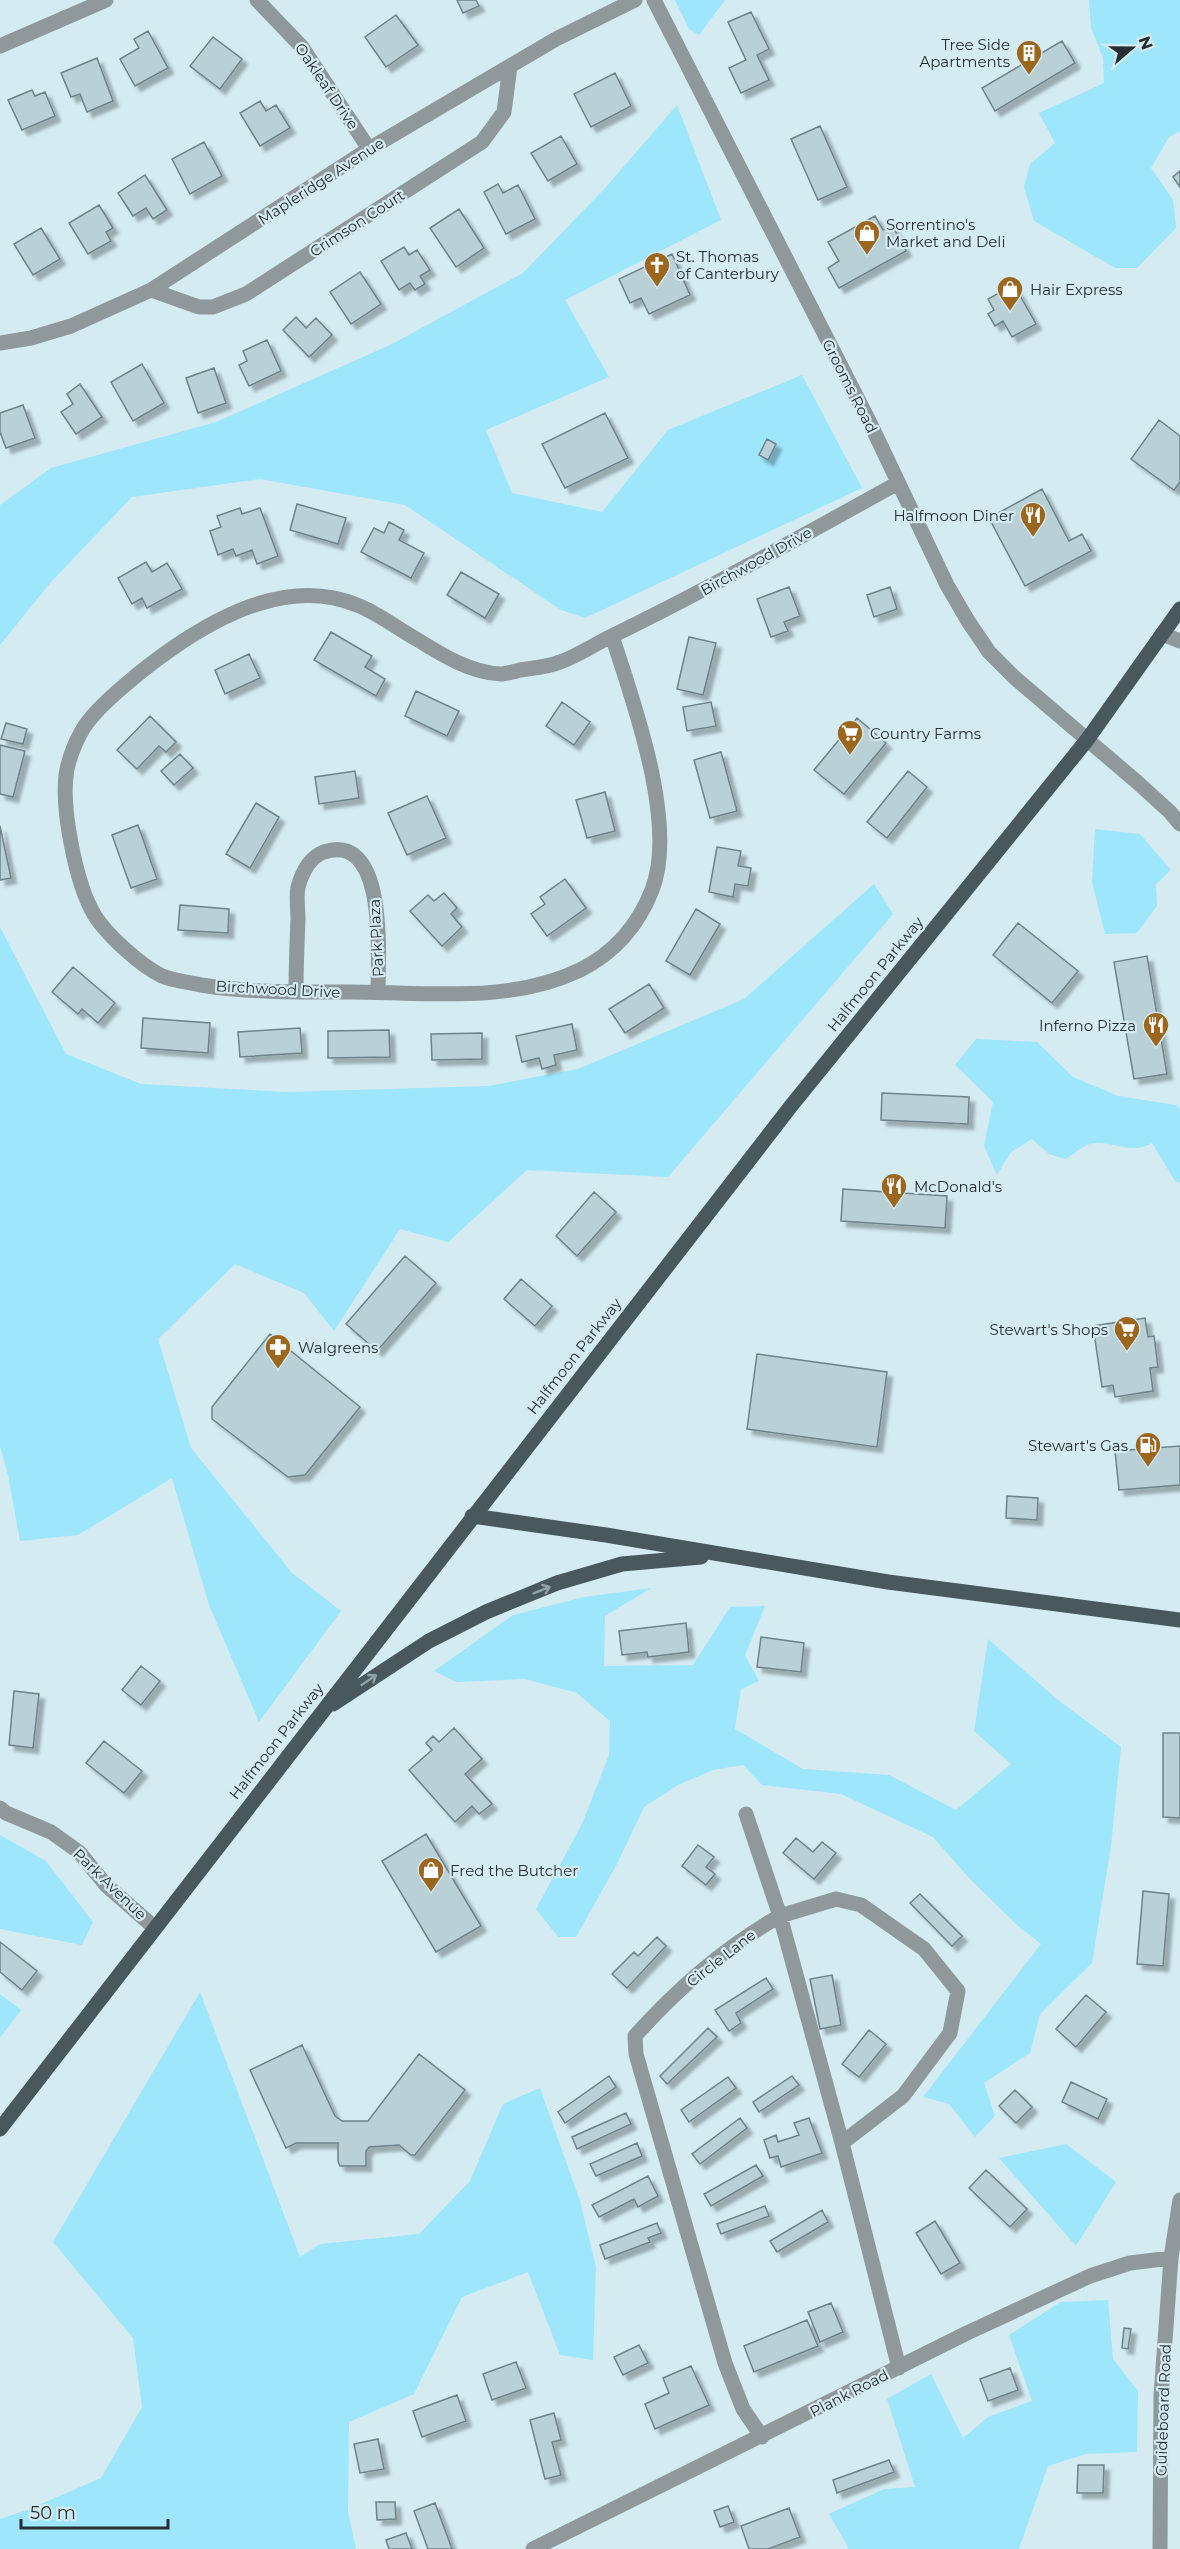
<svg xmlns="http://www.w3.org/2000/svg" width="1180" height="2549" font-family="Montserrat,sans-serif">
<style>
.green{fill:#9de6fc}
.building{fill:#bad0d7;stroke:#6e8389;stroke-width:1.5;filter:url(#shadow)}
.lines{fill:none;stroke-linecap:round;stroke-linejoin:round}
.minor{stroke:#8f989b;stroke-width:15}
.major{stroke:#48585d;stroke-width:15}
.oneway{stroke:#8ea2a8}
.labels{text-anchor:middle;dominant-baseline:central;stroke-width:4.5;stroke-linejoin:round;paint-order:stroke}
.poi-label{font-size:15px;fill:#262e31;stroke:#d4ebf2;text-anchor:start}
.street-label{font-size:15px;fill:#262e31;stroke:#d4ebf2}
</style>
<defs>
<filter id="shadow"><feDropShadow dx="5.5" dy="5.5" stdDeviation="1.5" flood-color="#0004"/></filter>
</defs>
<rect width="100%" height="100%" fill="#d4ebf2"/>
<path class="green" d="M675,0H725L699,35L689,29Z
M1089,0H1180V131L1169,137L1151,168L1173,200L1176,228L1137,268H1115L1034,221L1024,187L1030,164L1055,143L1039,113L1104,83L1103,58L1091,27Z
M677,105L721,220L565,300L609,377L486,430L512,493L602,512L668,430L802,375L862,488L585,618L561,610L405,505L260,479L132,497L51,582L0,645V505L51,468L216,422L390,345L523,273L606,187Z
M1095,829L1140,834L1171,870L1156,884L1157,906L1137,933L1105,934L1092,882Z
M874,884L893,914L668,1177L527,1170L448,1242L400,1229L334,1331L304,1293L235,1264L158,1339L191,1448L292,1573L341,1611L259,1722L209,1605L172,1478L78,1535L20,1541L8,1475L0,1446V927L66,1054L141,1084L286,1092L489,1086L578,1069L744,999Z
M976,1039L1037,1042L1073,1077L1118,1096L1176,1105L1180,1109V1183L1175,1181L1152,1143C1132,1156 1109,1139 1090,1144C1082,1146 1073,1155 1065,1159L1049,1154L1032,1139L1011,1152L997,1175L984,1146L993,1102L955,1065Z
M651,1588L605,1616L604,1666L693,1665L730,1607L765,1606L745,1655L759,1681L741,1689L735,1729L803,1769L889,1775L956,1810L1011,1764L974,1731L988,1639L1058,1700L1121,1747L1111,1846L1092,1963L1040,2014L1030,2053L984,2083L995,2116L975,2137L949,2104L923,2097L1041,1944L1018,1926L969,1878L933,1837L841,1794L762,1785L743,1765L713,1770L678,1785L644,1807L618,1862L576,1937H558L536,1909L582,1824L609,1755L610,1721L577,1693L525,1679L456,1682L434,1671L513,1615L584,1597Z
M0,1835L46,1861L93,1922L82,1945L0,1929Z
M200,1992L300,2257L320,2244L419,2234L470,2181L503,2104L540,2088L580,2201L596,2267L593,2360L560,2355L528,2272L462,2297L414,2394L349,2422L348,2512L356,2549H0V2519L27,2510L101,2478L142,2407L133,2338L53,2242Z
M0,1994L21,2010L0,2038Z
M1066,2144L1116,2182L1076,2246L999,2158Z
M1108,2300L1113,2359L1138,2391L1137,2452L1086,2454L1048,2466L1019,2549H846L848,2547L829,2514L884,2489L915,2487L887,2399L931,2374L963,2438L988,2417L1032,2401L1009,2335L1061,2302Z"/>
<path class="building" d="M457,0H476L479,6L463,13Z
M751,12L769,49L757,55L769,80L741,93L729,68L746,60L728,22Z
M396,15L418,45L386,67L365,37Z
M148,31L168,68L135,86L120,59L139,48L134,39Z
M213,37L242,59L220,89L190,66Z
M1062,41L1075,63L995,111L982,88Z
M97,58L113,101L87,112L80,94L71,97L61,73Z
M615,73L631,106L591,127L574,94Z
M32,90L35,96L45,92L55,116L22,130L8,100Z
M260,101L266,111L276,105L290,128L260,146L240,113Z
M820,126L847,187L818,200L791,139Z
M561,136L577,164L548,181L531,153Z
M204,142L222,176L190,194L172,159Z
M1180,171V187L1173,177Z
M145,175L167,210L153,219L146,208L133,216L118,193Z
M498,184L503,193L518,185L535,219L506,234L484,192Z
M99,205L113,228L106,232L111,241L88,254L69,223Z
M459,209L484,248L456,267L430,228Z
M875,216L883,230L892,225L906,251L839,288L828,268L839,261L828,242Z
M41,228L60,259L33,275L14,244Z
M404,247L409,255L417,250L430,270L420,276L425,284L415,290L410,283L399,290L381,261Z
M672,254L690,295L649,314L641,298L630,303L619,279Z
M360,272L381,304L351,324L330,292Z
M1014,285L1036,324L1012,337L1003,321L995,326L988,314L994,310L988,299Z
M296,317L306,328L316,318L332,335L309,357L283,330Z
M267,340L281,371L249,386L239,365L247,361L243,351Z
M142,364L164,403L133,421L111,382Z
M214,368L226,403L198,413L186,378Z
M80,384L102,417L76,434L61,412L73,404L67,394Z
M23,405L35,438L6,448L0,432V413Z
M605,413L628,458L565,488L542,444Z
M1159,420L1180,436V482L1174,490L1131,459Z
M767,439L776,444L768,460L759,455Z
M1042,489L1069,541L1082,534L1091,551L1025,586L989,518Z
M297,504L346,518L338,544L290,530Z
M240,508L242,514L260,508L278,556L257,564L252,550L236,556L233,549L218,555L210,531L221,527L217,516Z
M389,522L404,530L399,540L424,553L411,578L361,552L374,528L384,533Z
M146,562L152,572L167,563L182,589L147,608L142,598L132,604L118,578Z
M461,572L499,594L485,618L447,595Z
M789,587L800,616L784,622L788,631L771,637L757,599Z
M890,587L897,609L874,617L867,595Z
M331,632L372,656L365,667L385,679L376,696L314,660Z
M689,637L716,643L703,695L677,689Z
M249,654L260,678L225,694L215,670Z
M416,691L459,711L447,736L405,716Z
M562,702L590,722L574,745L546,726Z
M711,702L716,726L687,731L683,707Z
M150,716L176,742L166,752L159,746L137,769L117,750Z
M857,718L886,743L844,794L814,770Z
M6,723L27,729L23,744L1,739Z
M0,745L25,751L13,797L0,794Z
M721,752L737,811L710,818L694,760Z
M180,754L193,768L174,785L161,771Z
M355,771L359,798L319,804L315,777Z
M908,771L927,787L887,838L867,822Z
M605,792L615,831L587,838L576,800Z
M427,796L446,838L407,855L388,813Z
M256,803L279,817L250,868L226,854Z
M138,825L157,879L131,888L112,835Z
M0,826L11,878L0,880Z
M717,847L741,851L738,866L751,868L748,886L735,884L733,897L709,892Z
M565,879L586,908L547,936L531,914L545,904L540,897Z
M444,893L457,908L451,914L462,927L442,946L410,911L428,895L434,901Z
M180,905L229,909L228,933L178,930Z
M696,909L720,924L690,975L666,961Z
M1018,923L1078,971L1052,1003L993,955Z
M1147,956L1167,1074L1134,1079L1114,962Z
M73,967L115,1003L98,1023L82,1009L78,1014L52,992Z
M649,984L664,1008L625,1033L609,1009Z
M143,1018L210,1023L208,1053L141,1048Z
M572,1024L577,1050L554,1055L556,1065L542,1069L539,1058L522,1062L516,1036Z
M300,1028L302,1053L240,1057L238,1032Z
M389,1030L390,1057L328,1058V1031Z
M482,1033V1059L432,1060L431,1034Z
M882,1093L969,1097L968,1124L881,1120Z
M843,1189L947,1196L945,1228L841,1221Z
M594,1192L616,1212L577,1256L556,1236Z
M405,1256L436,1283L377,1351L346,1324Z
M521,1279L552,1306L535,1326L504,1299Z
M1145,1318L1148,1337L1154,1336L1158,1367L1150,1368L1153,1391L1115,1397L1113,1385L1102,1387L1093,1326Z
M270,1334L360,1407L305,1475L288,1477L212,1419V1407Z
M757,1354L887,1372L877,1447L747,1429Z
M1180,1446V1485L1119,1490L1115,1451Z
M1007,1496L1038,1498L1037,1520L1006,1518Z
M686,1623L689,1652L648,1657L647,1652L622,1655L619,1631Z
M761,1637L804,1643L801,1672L757,1667Z
M141,1666L160,1681L141,1705L122,1690Z
M14,1691L39,1694L33,1748L9,1745Z
M454,1728L482,1759L465,1774L492,1804L479,1814L472,1806L455,1822L409,1770L432,1750L426,1743L433,1736L439,1742Z
M1163,1733H1180V1818L1163,1817Z
M104,1741L142,1771L124,1793L86,1763Z
M426,1834L481,1926L436,1952L382,1861Z
M796,1838L813,1852L822,1842L836,1853L814,1879L783,1853Z
M698,1845L714,1857L706,1867L715,1874L706,1885L682,1866Z
M1143,1891L1169,1894L1163,1966L1137,1964Z
M920,1894L962,1936L952,1946L910,1903Z
M657,1937L666,1946L627,1988L612,1974L634,1952L638,1956Z
M0,1942L37,1971L22,1990L0,1972Z
M832,1975L841,2025L820,2029L810,1979Z
M766,1978L773,1989L736,2013L741,2023L729,2031L715,2010Z
M1086,1995L1106,2012L1076,2047L1056,2029Z
M708,2028L717,2037L667,2084L660,2076Z
M869,2030L886,2044L859,2077L842,2064Z
M302,2045L335,2116L342,2121H368L419,2054L465,2090L415,2155H411L399,2145L369,2147L366,2151V2166H340L338,2161V2143H296L286,2148L250,2070Z
M609,2076L616,2087L565,2123L558,2112Z
M792,2076L799,2085L759,2112L753,2102Z
M728,2077L736,2088L689,2122L681,2110Z
M1071,2082L1107,2099L1098,2119L1062,2102Z
M1015,2090L1032,2107L1016,2123L999,2106Z
M626,2113L631,2124L577,2149L572,2137Z
M740,2118L747,2128L700,2164L692,2154Z
M809,2118L822,2153L781,2167L778,2156L770,2158L764,2140L776,2135L778,2142L799,2135L794,2123Z
M637,2143L642,2156L596,2176L590,2164Z
M756,2165L763,2176L711,2206L704,2194Z
M986,2170L1027,2209L1010,2227L969,2188Z
M648,2176L658,2196L638,2207L634,2199L599,2217L592,2205Z
M765,2206L769,2216L721,2234L717,2224Z
M822,2210L828,2222L777,2252L770,2241Z
M935,2221L960,2263L941,2274L916,2233Z
M657,2223L661,2233L648,2238L650,2242L605,2259L600,2245Z
M831,2303L843,2332L820,2342L808,2312Z
M807,2320L818,2346L754,2372L744,2346Z
M1124,2328L1131,2329L1128,2349L1122,2348Z
M639,2345L648,2363L623,2375L614,2357Z
M516,2362L526,2388L492,2400L483,2374Z
M691,2366L709,2405L655,2429L645,2404L669,2393L663,2378Z
M1010,2368L1018,2390L988,2401L980,2379Z
M457,2395L466,2421L422,2437L413,2411Z
M554,2413L561,2440L552,2442L561,2475L545,2479L530,2420Z
M378,2439L384,2469L360,2473L354,2444Z
M889,2460L894,2472L837,2493L833,2480Z
M1078,2465H1104L1103,2493H1077Z
M376,2502H395L396,2519L377,2520Z
M435,2503L452,2549H428L414,2511Z
M728,2506L734,2522L720,2527L714,2511Z
M789,2508L800,2537L768,2549H749L741,2526Z
M406,2533L412,2549H389L386,2540Z"/>
<g class="lines">
<path class="minor" d="M257,0L302,47L369,149
M654,0L870,423L947,585L968,621L989,652L1015,678L1137,782L1170,812L1180,824
M0,46L106,0
M151,290L199,307H213L246,294L482,142L504,112L510,66
M0,343L31,338L71,326L151,290L369,149L556,39L635,0
M1162,634L1180,641
M612,636C633,701 678,824 652,890C638,926 614,953 580,970C510,1004 426,992 351,992C301,992 251,993 201,985C188,982 174,981 162,976C140,965 108,936 95,916C76,885 60,805 67,769C70,755 78,735 87,723C103,701 147,666 170,650C223,613 292,578 357,605C378,613 398,629 418,640C442,655 471,673 501,674C503,674 518,671 520,670C533,668 548,667 560,662C578,656 596,643 614,635C710,588 804,535 898,483
M296,992C296,968 297,943 298,919C298,909 296,897 298,887C302,873 310,857 324,852C388,831 378,958 378,992
M0,1808L6,1813L51,1832L79,1852L106,1885L155,1928
M746,1814L780,1916L836,1899L861,1905L924,1949L958,1991L950,2033L903,2096L842,2143
M762,2437L743,2409L725,2363L636,2054L635,2036C677,1989 725,1947 780,1916L842,2143L899,2368
M533,2549L967,2333L1090,2276L1130,2263L1171,2258
M1160,2549L1161,2396L1171,2258L1180,2200"/>
<path class="major" d="M472,1516L606,1535L888,1582L1180,1620
M333,1704L429,1641L486,1612L557,1583L622,1564L701,1557
M0,2129L791,1106L1087,740L1180,609"/>
</g>
<defs><path id="oneway-shaft" d="M-6 0H5M1.5-3L5.5 0L1.5 3" fill="none" stroke-width="1.6" stroke-linecap="round" stroke-linejoin="round" transform="scale(1.5)"/></defs>
<g class="oneway">
<use href="#oneway-shaft" transform="translate(542 1590) rotate(-22)"/>
<use href="#oneway-shaft" transform="translate(369 1680) rotate(-34)"/>
</g>
<defs>
<g id="building-pin" transform="scale(1.35)"><path d="M0 17L-7.5 6A9.5 9.5 0 1 1 7.5 6Z" fill="#9c661f" stroke="#d4ebf2"/><path d="M-4-6H4V6H1V3H-1V6H-4ZM-2.5-4.3h1.7v1.8h-1.7ZM.8-4.3h1.7v1.8H.8ZM-2.5-1h1.7V.8h-1.7ZM.8-1h1.7V.8H.8Z" fill="#fff"/></g>
<g id="shop-pin" transform="scale(1.35)"><path d="M0 17L-7.5 6A9.5 9.5 0 1 1 7.5 6Z" fill="#9c661f" stroke="#d4ebf2"/><path d="M-5-2.5h2.3a2.7 3.5 0 0 1 5.4 0H5L5.5 6h-11ZM-1.5-2.5h3a1.5 2.3 0 0 0-3 0Z" fill="#fff"/></g>
<g id="church-pin" transform="scale(1.35)"><path d="M0 17L-7.5 6A9.5 9.5 0 1 1 7.5 6Z" fill="#9c661f" stroke="#d4ebf2"/><path d="M-1.2-6h2.4v3.5h3.3v2.4h-3.3V6h-2.4V-.1h-3.3v-2.4h3.3Z" fill="#fff"/></g>
<g id="restaurant-pin" transform="scale(1.35)"><path d="M0 17L-7.5 6A9.5 9.5 0 1 1 7.5 6Z" fill="#9c661f" stroke="#d4ebf2"/><path d="M-5-6h1v4h1v-4h1v4h1v-4h1v5L-1.5 .5V6h-2V.5L-5-1ZM5-6V6H3V1.5H1.5Q1.5-4 5-6Z" fill="#fff"/></g>
<g id="supermarket-pin" transform="scale(1.35)"><path d="M0 17L-7.5 6A9.5 9.5 0 1 1 7.5 6Z" fill="#9c661f" stroke="#d4ebf2"/><path d="M-6-5.5h2.5l.6 2H6L4.5 2H-2.5L-4.4-4H-6ZM-1.5 3.2a1.3 1.3 0 1 0 .1 0ZM3 3.2a1.3 1.3 0 1 0 .1 0Z" fill="#fff"/></g>
<g id="pharmacy-pin" transform="scale(1.35)"><path d="M0 17L-7.5 6A9.5 9.5 0 1 1 7.5 6Z" fill="#9c661f" stroke="#d4ebf2"/><path d="M-2-6h4v4h4v4h-4v4h-4v-4h-4v-4h4Z" fill="#fff"/></g>
<g id="fuel-pin" transform="scale(1.35)"><path d="M0 17L-7.5 6A9.5 9.5 0 1 1 7.5 6Z" fill="#9c661f" stroke="#d4ebf2"/><path d="M-5.5-6h7V0h2V4h1.3V-2.5L3-4.5l.8-.8L6-3V5H2.5V1h-1V6h-7ZM-4.2-4.7v3.2H.2V-4.7Z" fill="#fff"/></g>
</defs>
<g fill-rule="evenodd">
<use href="#building-pin" x="1029" y="53"/>
<use href="#shop-pin" x="867" y="233"/>
<use href="#church-pin" x="657" y="265"/>
<use href="#shop-pin" x="1010" y="289"/>
<use href="#restaurant-pin" x="1033" y="515"/>
<use href="#supermarket-pin" x="850" y="733"/>
<use href="#restaurant-pin" x="1156" y="1025"/>
<use href="#restaurant-pin" x="894" y="1186"/>
<use href="#supermarket-pin" x="1127" y="1329"/>
<use href="#pharmacy-pin" x="278" y="1347"/>
<use href="#fuel-pin" x="1148" y="1445"/>
<use href="#shop-pin" x="431" y="1870"/>
</g>
<g class="labels">
<g class="poi-label">
<text x="1010" y="44" text-anchor="end">Tree Side<tspan x="1010" dy="17">Apartments</tspan></text>
<text x="886" y="224">Sorrentino's<tspan x="886" dy="17">Market and Deli</tspan></text>
<text x="676" y="256">St. Thomas<tspan x="676" dy="17">of Canterbury</tspan></text>
<text x="1030" y="289">Hair Express</text>
<text x="1014" y="515" text-anchor="end">Halfmoon Diner</text>
<text x="870" y="733">Country Farms</text>
<text x="1136" y="1025" text-anchor="end">Inferno Pizza</text>
<text x="914" y="1186">McDonald's</text>
<text x="1108" y="1329" text-anchor="end">Stewart's Shops</text>
<text x="298" y="1347">Walgreens</text>
<text x="1128" y="1445" text-anchor="end">Stewart's Gas</text>
<text x="450" y="1870">Fred the Butcher</text>
</g>
<g class="street-label">
<text transform="translate(327 86) rotate(56)">Oakleaf Drive</text>
<text transform="translate(321 181) rotate(-33)">Mapleridge Avenue</text>
<text transform="translate(357 223) rotate(-33)">Crimson Court</text>
<text transform="translate(850 386) rotate(63)">Grooms Road</text>
<text transform="translate(756 561) rotate(-29)">Birchwood Drive</text>
<text transform="translate(376 938) rotate(-93)">Park Plaza</text>
<text transform="translate(875 974) rotate(-51)">Halfmoon Parkway</text>
<text transform="translate(278 989) rotate(3)">Birchwood Drive</text>
<text transform="translate(574 1356) rotate(-52)">Halfmoon Parkway</text>
<text transform="translate(276 1741) rotate(-52)">Halfmoon Parkway</text>
<text transform="translate(110 1884) rotate(44)">Park Avenue</text>
<text transform="translate(721 1958) rotate(-38)">Circle Lane</text>
<text transform="translate(849 2393) rotate(-27)">Plank Road</text>
<text transform="translate(1163 2410) rotate(-88)">Guideboard Road</text>
</g>
</g>
<g transform="translate(1132 48) rotate(70)" stroke="#d4ebf2" stroke-width="4.5" paint-order="stroke">
<path d="M0-4.5L10 22L0 15L-10 22Z" fill="#262e31"/>
<text y="-9" font-size="16" font-weight="bold" text-anchor="middle" fill="#262e31">N</text>
</g>
<path d="M21 2519v9h147v-9" fill="none" stroke="#262e31" stroke-width="3"/>
<text x="30" y="2519" font-size="18" fill="#262e31" stroke="#d4ebf2" stroke-width="4.5" paint-order="stroke">50 m</text>
</svg>
